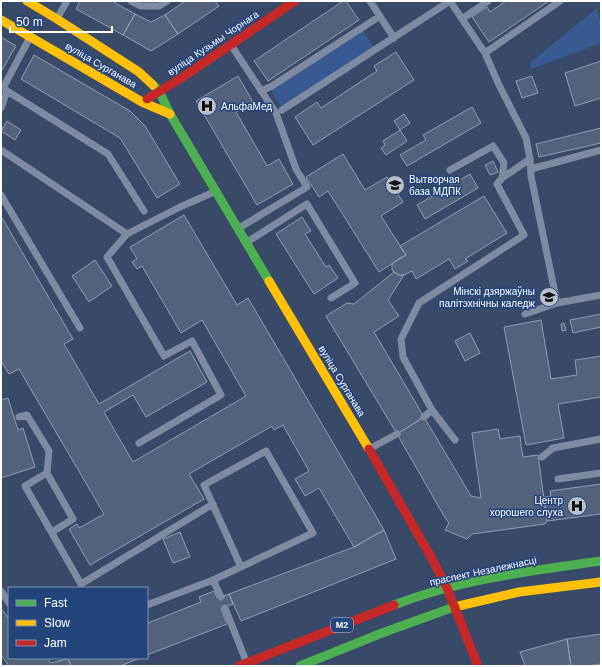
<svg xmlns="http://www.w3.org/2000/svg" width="602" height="667" font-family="Arial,sans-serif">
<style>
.green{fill:#375a93}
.building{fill:#53617a;stroke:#909bae}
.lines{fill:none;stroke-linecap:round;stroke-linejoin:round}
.lane{stroke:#7d8a9f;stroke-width:7}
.fast{stroke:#4caf50;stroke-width:9}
.slow{stroke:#ffc107;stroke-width:9}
.jam{stroke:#c62828;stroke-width:9}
.labels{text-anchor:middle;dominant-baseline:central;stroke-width:3;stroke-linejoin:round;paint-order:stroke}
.shield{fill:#24447c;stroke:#bdc7d8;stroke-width:1}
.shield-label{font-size:9px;font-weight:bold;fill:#fff}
.street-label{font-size:10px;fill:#fff;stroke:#24447c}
.poi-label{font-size:10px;fill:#fff;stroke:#24447c;text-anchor:start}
</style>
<rect width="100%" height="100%" fill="#384a68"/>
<path class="green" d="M597,8L601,25V43L531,69L530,63Z
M363,31L374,47L282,108L271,91Z"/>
<path class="building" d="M80,1H112L135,14L123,35L76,9Z
M185,1H215L219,6L178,34L165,15Z
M343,1H346L359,20L268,81L254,61Z
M506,1H549L489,42L472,17L487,7L490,12Z
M135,14L151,22L165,15L178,34L151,51L123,35Z
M1,37L16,46L2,70H1Z
M396,52L414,80L313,145L295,117L317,102L321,108L377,71L374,66Z
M34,55L130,111L145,126L180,184L157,198L120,138L21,79Z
M601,61V98L575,106L565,73Z
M238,76L253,102L236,112L267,166L279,159L293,184L257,205L196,101Z
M532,76L538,93L522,98L516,81Z
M472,107L481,123L407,166L400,155L426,140L423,135Z
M404,114L410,123L400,130L394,121Z
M7,121L21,130L15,140L1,131Z
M601,128V143L539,157L536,144Z
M400,130L407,141L386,155L381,148L385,145L383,141Z
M343,154L365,190L387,177L403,202L381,216L406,255L379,272L328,191L319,197L306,177Z
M493,161L498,172L490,175L485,165Z
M470,174L478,188L425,219L417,205Z
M484,196L507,233L465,259L468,261L455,269L449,259L416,279L412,271L404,275H399L394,272L392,270V264L397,260L406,255L400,246Z
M184,215L237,305L248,298L384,530L354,547L319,488L305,496L295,479L309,471L283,425L274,430L272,426L189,474L204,499L90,565L69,529L77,524L79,528L104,514L19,369L9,374L1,361V216L73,339L64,344L99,404L190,351L207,382L146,417L133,395L104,412L133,462L246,396L202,320L181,333L142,266L137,269L132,262L137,259L130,247Z
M302,217L311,231L305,234L326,267L329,265L338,278L314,294L276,234Z
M95,260L112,286L89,302L72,276Z
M394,272L399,275H404L388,300L399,316L374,332L424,417L397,434L326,316L347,303L354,304Z
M601,314V327L573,333L570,320Z
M541,320L551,379L577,375L575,360L601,356V397L558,404L564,438L526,445L504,327Z
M563,323H564L566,330L562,331L561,324Z
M470,333L480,353L465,361L455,341Z
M8,398L18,430L23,428L35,467L1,478V400Z
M424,417L471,496L481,498L472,433L498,429L500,439L520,436L521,445L523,457L538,455L547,521L545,524L472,534L467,539L445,530L449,523L444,516L397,434Z
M601,484V514L547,521L544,497L551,496L550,491Z
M384,530L396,559L241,621L229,594L354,547Z
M180,532L190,557L173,563L163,539Z
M214,591L217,598L229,594L233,604L221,609L227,624L147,655V620L148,623L201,602L199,597Z
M1,608L9,619V658H37V659L40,658H48L50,663L68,659L71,666H9L1,655Z
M601,634V664L588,666H571L567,639Z
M567,639L571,666H525L520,652Z
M68,658H140L120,666H71Z"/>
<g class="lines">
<path class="lane" d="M131,1L141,6H159L167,1
M370,1L394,38
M450,1L485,53L499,85L526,138L530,159L502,178L497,184L524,235L419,303L401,339L403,357L432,410L455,440
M58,17L67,1
M462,19L488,1
M231,45L276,113L296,169L307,187L239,228
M485,53L560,1
M3,88L29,39
M7,91L108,154L144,211
M261,91L272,86L380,16
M1,108L7,91L5,89
M282,110L450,1
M1,150L127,234L180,207L214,192
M530,159L531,176L557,303
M531,169L601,150
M450,170L493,146L504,163L502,178
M1,195L80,328
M127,234L107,257L164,356L192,341L221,395L139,443
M247,242L307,204L355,283L331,298
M525,314L557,303L601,295
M19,417L27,415L49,451L47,473
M424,417L432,410
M371,448L397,434
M542,457L553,448L601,439
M558,479L601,473
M52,532L73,519L47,473L25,486L81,584L213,504
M213,580L313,533L266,451L204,485L241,567
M1,591L9,603
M147,605L213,580L221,597
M225,608L246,661"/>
<path class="fast" d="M153,85L159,91L170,114L269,281
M394,605C460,579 531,571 601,561
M300,666L382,633L454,607"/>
<path class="slow" d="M27,1L57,19L139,72L153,85
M1,20L142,102L170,114
M269,281L369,449
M454,607L519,592L601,582"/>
<path class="jam" d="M147,99L183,77L295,1
M369,449L431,557L447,588L478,666
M239,666L394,605"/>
</g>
<defs>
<g id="hospital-disc" transform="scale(1)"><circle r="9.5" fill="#b9c0ca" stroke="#24447c"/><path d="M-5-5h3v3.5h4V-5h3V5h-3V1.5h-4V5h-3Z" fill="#111"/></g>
<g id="university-disc" transform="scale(1)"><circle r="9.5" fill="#b9c0ca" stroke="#24447c"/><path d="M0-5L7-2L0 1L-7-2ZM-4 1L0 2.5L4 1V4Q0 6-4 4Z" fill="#111"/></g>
</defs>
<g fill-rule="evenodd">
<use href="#hospital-disc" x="207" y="106"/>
<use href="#university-disc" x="395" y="185"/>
<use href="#university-disc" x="549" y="297"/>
<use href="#hospital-disc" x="577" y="506"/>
</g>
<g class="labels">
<rect class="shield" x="331" y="618" width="22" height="14" rx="3"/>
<g class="shield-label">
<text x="342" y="625">М2</text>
</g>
<g class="street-label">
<text transform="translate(213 43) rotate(-34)">вуліца Кузьмы Чорнага</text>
<text transform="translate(101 65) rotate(30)">вуліца Сурганава</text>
<text transform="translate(342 381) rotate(59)">вуліца Сурганава</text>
<text transform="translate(483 571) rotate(-12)">праспект Незалежнасці</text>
</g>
<g class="poi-label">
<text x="221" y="106">АльфаМед</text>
<text x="409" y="179">Вытворчая<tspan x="409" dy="12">база МДПК</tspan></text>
<text x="535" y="291" text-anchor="end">Мінскі дзяржаўны<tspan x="535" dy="12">палітэхнічны каледж</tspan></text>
<text x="563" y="500" text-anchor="end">Центр<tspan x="563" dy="12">хорошего слуха</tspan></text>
</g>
</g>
<rect width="602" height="667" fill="none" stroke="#ffffff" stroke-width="4"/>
<rect x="8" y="587" width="140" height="72" fill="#24447c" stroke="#7c8fb0"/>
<rect x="16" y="600" width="20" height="6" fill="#4caf50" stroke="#7c8fb0"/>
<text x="44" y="607" font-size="12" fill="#ffffff">Fast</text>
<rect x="16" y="620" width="20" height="6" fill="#ffc107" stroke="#7c8fb0"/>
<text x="44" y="627" font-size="12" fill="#ffffff">Slow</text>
<rect x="16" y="640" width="20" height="6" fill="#c62828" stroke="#7c8fb0"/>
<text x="44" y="647" font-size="12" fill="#ffffff">Jam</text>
<path d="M10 26v6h102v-6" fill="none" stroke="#ffffff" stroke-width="2"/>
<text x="16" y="26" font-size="12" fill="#ffffff" stroke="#24447c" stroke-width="3" paint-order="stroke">50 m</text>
</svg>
